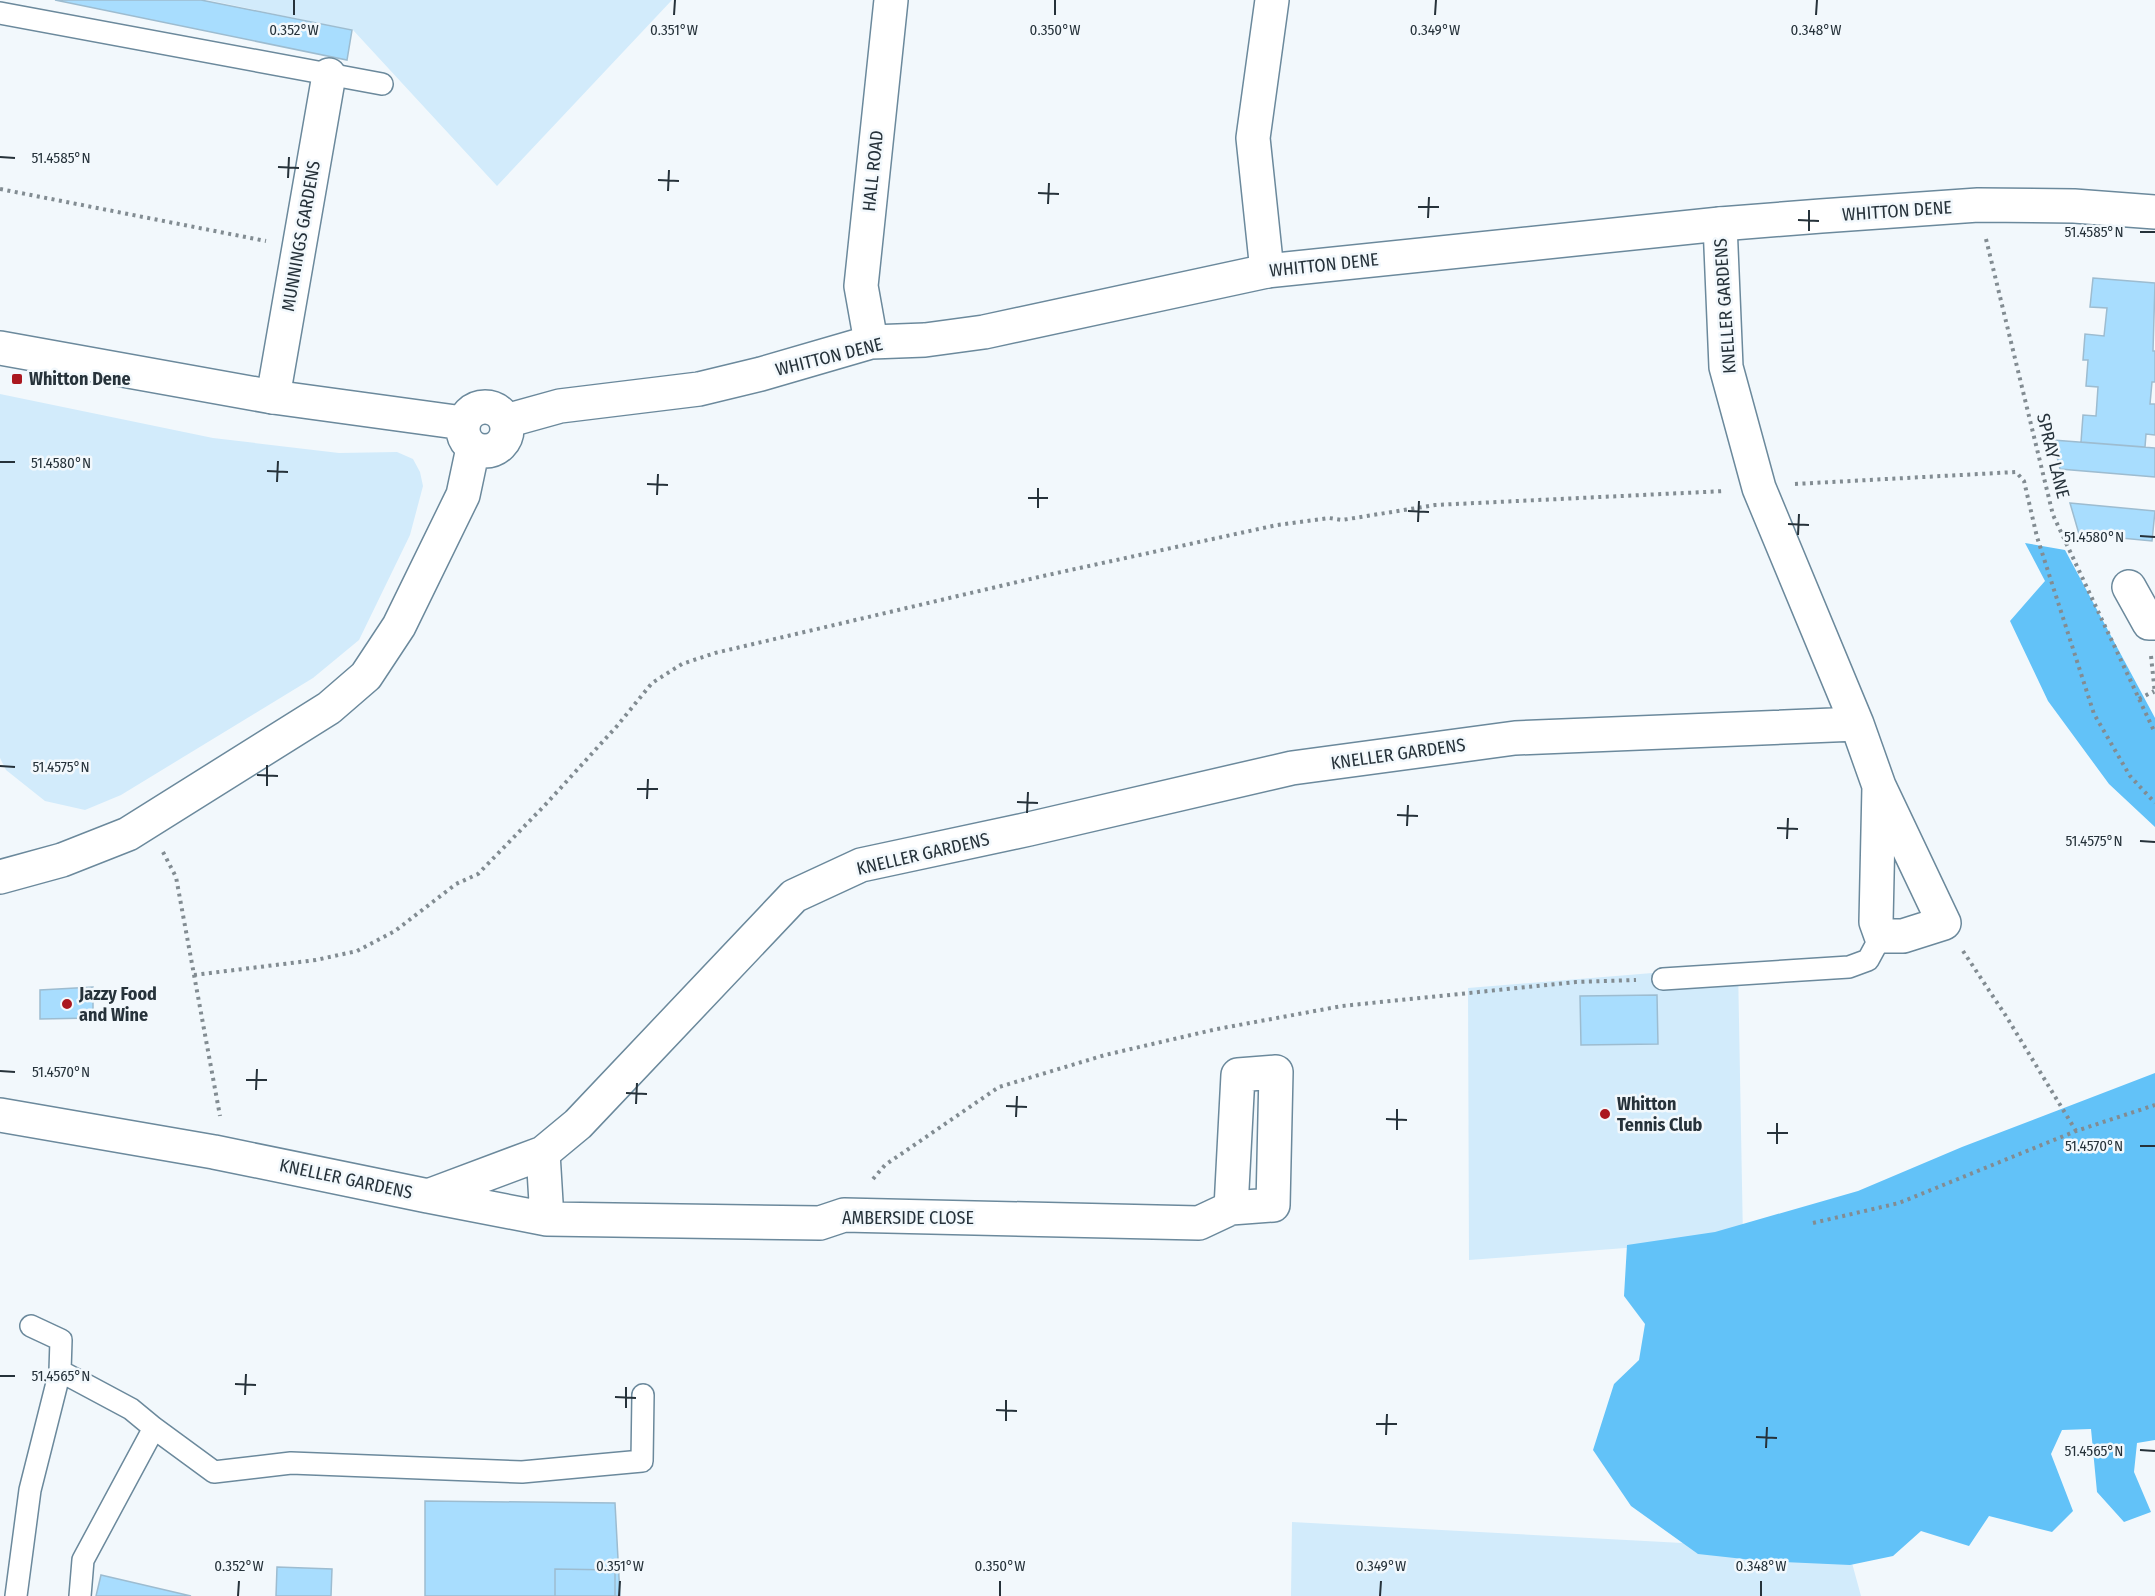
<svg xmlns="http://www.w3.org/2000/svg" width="2155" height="1596" font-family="'Fira Sans Condensed',sans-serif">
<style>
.green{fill:#d2ebfb}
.forest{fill:#62c2f8}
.building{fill:#a8ddfe;stroke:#9dbcd0;stroke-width:1.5}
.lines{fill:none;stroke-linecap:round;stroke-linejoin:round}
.service-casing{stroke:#6b899c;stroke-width:24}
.minor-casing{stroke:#6b899c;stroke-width:36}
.tertiary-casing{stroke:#6b899c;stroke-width:36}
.path{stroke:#828c92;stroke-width:4;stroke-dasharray:3 4.5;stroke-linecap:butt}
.service{stroke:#fff;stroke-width:21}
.minor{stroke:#fff;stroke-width:33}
.tertiary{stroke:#fff;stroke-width:33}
.ticks{fill:none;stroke:#26323a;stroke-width:2}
.poi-dot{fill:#ab171f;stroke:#f2f8fc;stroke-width:2}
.labels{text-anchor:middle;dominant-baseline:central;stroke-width:5;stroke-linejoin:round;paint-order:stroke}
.street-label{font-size:18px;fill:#26323a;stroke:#f2f8fc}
.poi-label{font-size:18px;font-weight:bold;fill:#26323a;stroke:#f2f8fc;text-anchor:start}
.ticks-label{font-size:15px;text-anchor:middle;fill:#26323a;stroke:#f2f8fc;stroke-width:5;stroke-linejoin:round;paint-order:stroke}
</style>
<rect width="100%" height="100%" fill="#f2f8fc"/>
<path class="green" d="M207,0H672L497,186L353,30Z
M0,394L213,438L339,453L397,452L413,459L420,472L423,486L410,535L359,640L313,678L121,795L85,810L45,801L6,770L0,758Z
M1738,966L1743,1239L1469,1260L1468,988Z
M1292,1522L1849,1552L1861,1596H1291Z"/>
<path class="forest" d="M2025,543L2065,550L2155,718V827L2109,784L2048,701L2010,621L2045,581Z
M2155,1073V1440L2137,1443L2134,1472L2151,1512L2124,1522L2097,1492L2091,1429L2062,1430L2051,1454L2073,1511L2052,1532L1989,1516L1969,1546L1921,1531L1893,1556L1850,1565L1762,1561L1698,1554L1631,1506L1593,1450L1614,1384L1639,1360L1645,1324L1624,1296L1627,1245L1715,1232L1858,1191L1962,1147Z"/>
<path class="building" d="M55,0H201L352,30L347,60Z
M2093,278L2155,283L2153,351H2155V382H2152L2150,404H2155V435L2146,434L2145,447L2081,442L2083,415L2096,416L2098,387L2086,386L2088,360H2083L2085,334L2104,336L2107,308L2090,307Z
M2053,440L2155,448V477L2060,469Z
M2070,503L2155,511L2152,541L2079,534Z
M93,987V1018L40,1019V990Z
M1657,995L1658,1044L1581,1045L1580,996Z
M425,1501L615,1503L620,1596H425Z
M277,1567L332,1569L331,1596H276Z
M555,1569L615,1570V1596H555Z
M101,1575L191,1596H96Z"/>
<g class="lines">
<g class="service-casing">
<path id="service" d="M0,13L382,84
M1663,979L1849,967L1868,960L1881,936
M31,1326L61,1340L60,1371L131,1409L154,1428
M16,1596L30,1490L60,1371
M80,1596L83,1560L154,1428L214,1472L291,1463L522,1472L642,1461L643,1395"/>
</g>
<g class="minor-casing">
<path id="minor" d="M1720,224L1726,367L1759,488L1857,724L1879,786L1876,922L1881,936H1903L1944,923L1879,786
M1267,271L1253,138L1272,0
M273,397L329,75
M2129,587L2149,623H2155
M0,1115L214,1152L428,1196L543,1153L578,1124L794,896L861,865L1029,829L1292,768L1515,738L1857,724
M543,1153L547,1219L820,1223L844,1215L1199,1223L1231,1208L1238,1075L1276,1072L1273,1205L1231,1208
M428,1196L547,1219"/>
</g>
<g class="tertiary-casing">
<path id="tertiary" d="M871,342L861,286L891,0
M0,348L273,397L463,423
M463 429a22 22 0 1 1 44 0a22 22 0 1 1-44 0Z
M506,421L560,406L699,389L761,374L871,342L925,340L984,332L1267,271L1720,224L1821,216L1978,205L2074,206L2155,212
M0,877L62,860L128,834L329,708L366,676L399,626L463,495L473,448"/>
</g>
<path class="path" d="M0,189L266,241
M1986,239L2053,515L2155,733
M1795,484L2016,472L2024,481L2037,537L2094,714L2130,776L2155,803
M2151,656L2155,694
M2139,699L2154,691
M163,852L176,877L220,1116
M1963,951L2006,1016L2076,1131
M194,975L316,960L357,951L395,931L456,884L478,874L546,804L617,726L652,683L682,664L715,653L1043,576L1277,525L1329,518L1342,520L1435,505L1725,491
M873,1179L885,1165L999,1087L1105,1055L1217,1029L1342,1006L1576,982L1636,980
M1813,1223L1899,1203L2076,1131L2155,1105"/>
<use href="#service" class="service"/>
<use href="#minor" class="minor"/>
<use href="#tertiary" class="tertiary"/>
</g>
<path class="ticks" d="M294,15V0M674,15L675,0M1055,15V0M1435,15L1436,0M1816,15L1817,0M0,157L15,158M278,167L299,168M288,178L289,157M658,180L679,181M668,191L669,170M1038,193L1059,194M1048,204L1049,183M1418,207H1439M1428,218L1429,197M1798,220L1819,221M1809,231V210M2140,232H2155M0,462H15M267,471L288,472M277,482L278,461M647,484L668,485M657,495L658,474M1028,498H1048M1038,508V488M1408,511L1429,512M1418,522L1419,501M1788,524L1809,525M1798,535L1799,514M2140,536L2155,537M0,766L15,767M257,775L278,776M267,786V765M637,789H658M647,799L648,779M1017,802L1038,803M1027,813L1028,792M1397,815L1418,816M1407,826L1408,805M1777,828L1798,829M1787,839L1788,818M2140,841L2155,842M0,1071L15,1072M246,1080H267M256,1090L257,1069M626,1093L647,1094M636,1104L637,1083M1006,1106L1027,1107M1016,1117L1017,1096M1386,1119L1407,1120M1397,1130V1109M1767,1133H1788M1777,1144V1123M2140,1146H2155M0,1376H15M235,1384L256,1385M245,1395L246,1374M615,1397L636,1398M626,1408V1387M996,1410L1017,1411M1006,1421V1400M1376,1424H1397M1386,1435L1387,1414M1756,1437L1777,1438M1766,1448L1767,1427M2140,1450L2155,1451M238,1596L239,1581M619,1596L620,1581M1000,1596V1581M1380,1596L1381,1581M1761,1596V1581"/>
<g class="poi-dot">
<rect x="11" y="373" width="12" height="12" rx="3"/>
<circle cx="67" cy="1004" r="6"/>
<circle cx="1605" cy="1114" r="6"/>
</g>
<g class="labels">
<g class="street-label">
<text transform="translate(873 171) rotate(-84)">HALL ROAD</text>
<text transform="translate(1897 211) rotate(-4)">WHITTON DENE</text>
<text transform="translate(301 236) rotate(-80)">MUNNINGS GARDENS</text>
<text transform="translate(1324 265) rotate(-6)">WHITTON DENE</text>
<text transform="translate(1725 306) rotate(-94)">KNELLER GARDENS</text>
<text transform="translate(829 357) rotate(-14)">WHITTON DENE</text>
<text transform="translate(2053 456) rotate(76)">SPRAY LANE</text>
<text transform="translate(1398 754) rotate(-8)">KNELLER GARDENS</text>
<text transform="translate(923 854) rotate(-13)">KNELLER GARDENS</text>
<text transform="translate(346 1179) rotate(12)">KNELLER GARDENS</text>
<text x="908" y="1218">AMBERSIDE CLOSE</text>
</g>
<g class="poi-label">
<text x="29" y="379">Whitton Dene</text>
<text x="79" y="994">Jazzy Food<tspan x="79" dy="21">and Wine</tspan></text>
<text x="1617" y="1104">Whitton<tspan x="1617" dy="21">Tennis Club</tspan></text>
</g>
</g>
<g class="ticks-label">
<text x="294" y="35">0.352°W</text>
<text x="674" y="35">0.351°W</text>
<text x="1055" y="35">0.350°W</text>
<text x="1435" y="35">0.349°W</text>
<text x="1816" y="35">0.348°W</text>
<text x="61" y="163">51.4585°N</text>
<text x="2094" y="237">51.4585°N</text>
<text x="61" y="468">51.4580°N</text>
<text x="2094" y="542">51.4580°N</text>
<text x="61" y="772">51.4575°N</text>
<text x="2094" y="846">51.4575°N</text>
<text x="61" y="1077">51.4570°N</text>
<text x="2094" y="1151">51.4570°N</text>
<text x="61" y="1381">51.4565°N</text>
<text x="2094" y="1456">51.4565°N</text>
<text x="239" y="1571">0.352°W</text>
<text x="620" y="1571">0.351°W</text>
<text x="1000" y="1571">0.350°W</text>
<text x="1381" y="1571">0.349°W</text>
<text x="1761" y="1571">0.348°W</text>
</g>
</svg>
